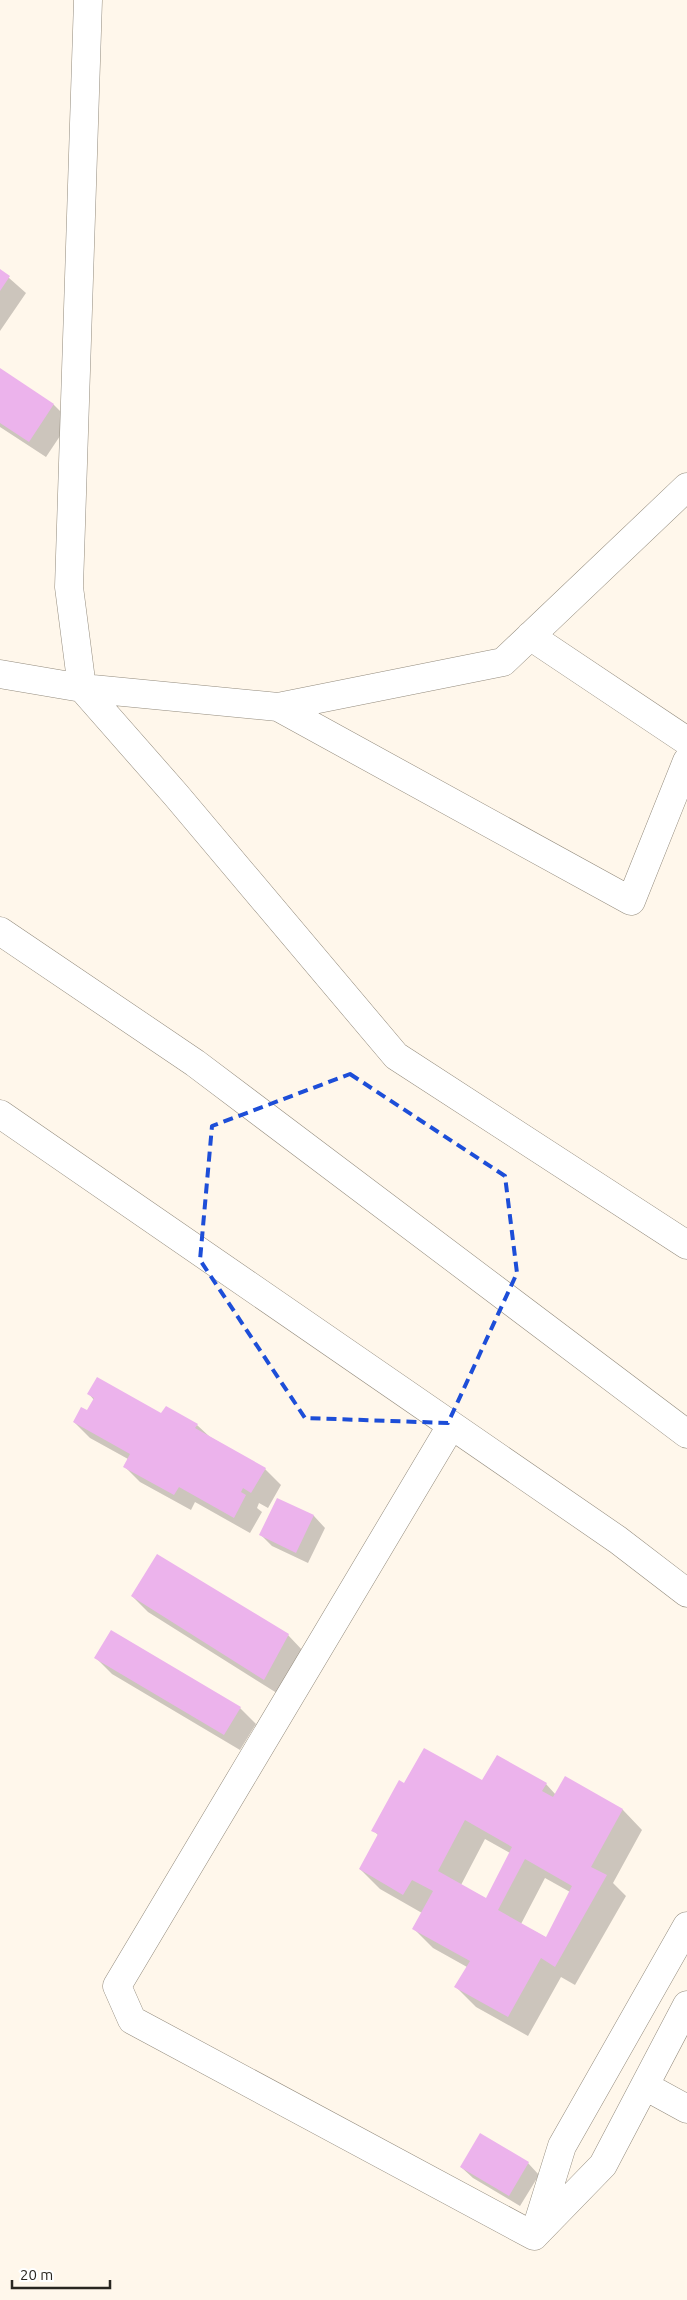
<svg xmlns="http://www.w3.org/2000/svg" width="687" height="2300" font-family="Ubuntu,sans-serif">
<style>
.shadow{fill:#0003;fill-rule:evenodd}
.building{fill:#ecb3ec;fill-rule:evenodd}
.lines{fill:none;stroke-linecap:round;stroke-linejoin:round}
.minor-casing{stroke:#938b7d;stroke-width:29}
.minor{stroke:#fff;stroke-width:28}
.marked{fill:none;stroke:#1d4ed8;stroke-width:4;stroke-dasharray:10 6;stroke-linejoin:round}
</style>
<rect width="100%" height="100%" fill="#fff7eb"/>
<path class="shadow" d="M0,270L26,293L0,331Z
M0,369L54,405L70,421L46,457L0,427Z
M89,1394L197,1425L210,1437L265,1469L281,1485L268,1508L259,1503L257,1508L262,1512L250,1533L195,1502L191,1510L140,1482L124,1466L128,1459L90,1438L74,1422L88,1412L94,1400Z
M278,1500L314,1516L325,1528L308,1563L272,1546L261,1535Z
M158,1556L288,1635L304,1652L280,1695L148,1612L132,1596Z
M96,1658L240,1708L256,1724L240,1750L112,1674Z
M566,1778L623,1810L642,1830L613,1883L626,1896L575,1985L561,1977L528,2036L476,2007L456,1987L467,1967L433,1948L413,1928L422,1913L380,1889L360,1869L379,1836L373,1830L405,1785L483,1782L546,1784L556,1795ZM485,1839L510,1853L487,1899L461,1885ZM545,1878L570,1892L547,1938L521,1924Z
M528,2163L539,2175L520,2206L473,2178L461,2167Z"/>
<path class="building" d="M0,269L10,276L0,291Z
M0,368L54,404L29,442L0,423Z
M97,1377L161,1413L166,1406L198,1424L195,1428L266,1468L251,1493L243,1488L241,1492L246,1495L234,1518L179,1487L174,1495L123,1467L130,1454L73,1422L81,1407L87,1410L94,1398L87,1394Z
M277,1498L314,1515L296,1553L259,1535Z
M157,1554L289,1634L264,1680L131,1596Z
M111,1630L241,1707L224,1735L94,1658Z
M424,1748L482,1780L497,1755L547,1783L542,1791L553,1797L565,1776L623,1809L591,1867L607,1875L555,1967L541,1958L508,2017L454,1987L470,1961L412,1929L433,1891L412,1880L403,1895L359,1869L378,1834L371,1831L399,1780L404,1783ZM465,1820L512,1847L486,1898L438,1871ZM525,1859L572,1886L546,1937L498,1910Z
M480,2133L529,2162L509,2196L460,2167Z"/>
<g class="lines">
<g class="minor-casing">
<path id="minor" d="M530,636L687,741
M0,674L82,688L69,587L88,0
M82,688L176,795L396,1056L687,1245
M82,688L278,707L503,662L687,487
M278,707L631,901L687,761
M0,931L195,1063L687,1434
M0,1114L618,1540L687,1593
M451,1426L117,1986L132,2020L534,2236
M687,1926L562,2146L534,2236L603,2165L687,2005
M645,2086L687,2109"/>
</g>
<use href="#minor" class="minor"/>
</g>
<path class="marked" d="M350,1074L505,1176L517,1273L448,1423L305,1418L200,1260L212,1126Z"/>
<path d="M12 2280v8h98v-8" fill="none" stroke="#292620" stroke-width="2.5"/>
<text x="20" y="2280" font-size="15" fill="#292620" stroke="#ffffff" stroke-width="4" paint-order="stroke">20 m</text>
</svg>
